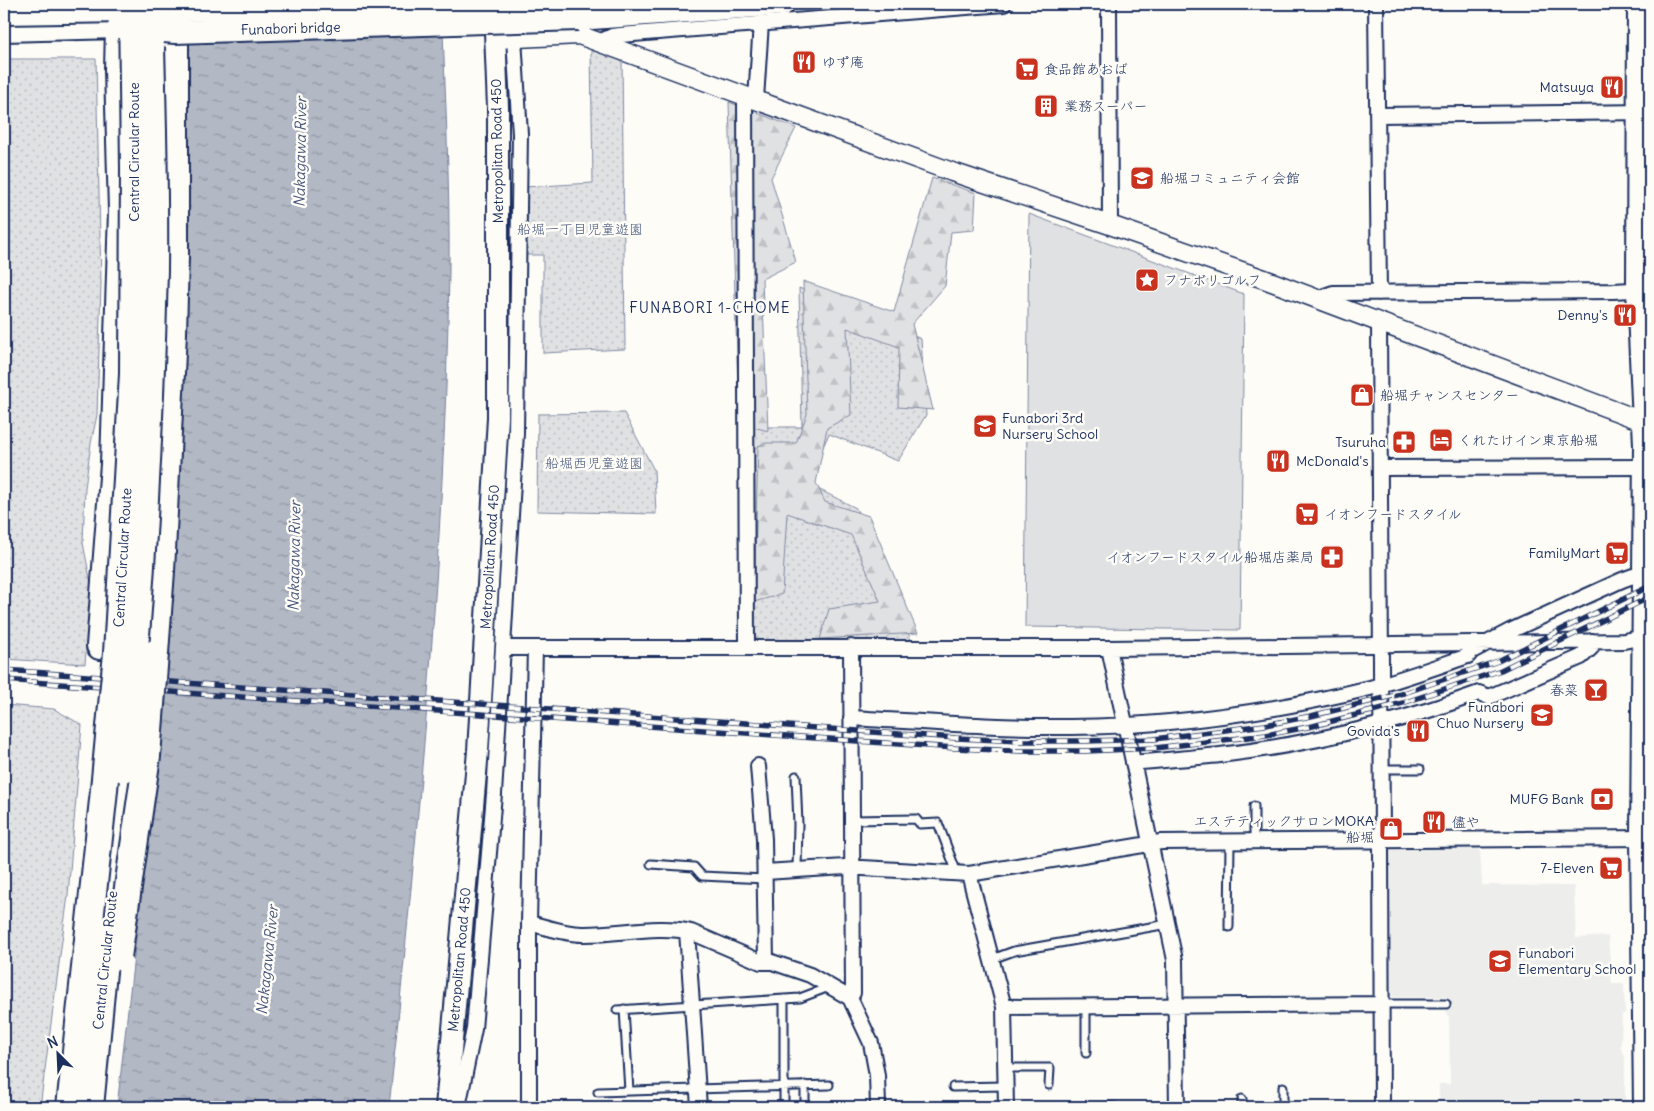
<svg xmlns="http://www.w3.org/2000/svg" width="1654" height="1111" font-family="Delius,'Klee One',sans-serif">
<style>
.built{fill:#edeeec}
.green{fill:url(#green-dots);stroke:#7e88a0}
.forest{fill:url(#forest-firs);stroke:#7e88a0}
.pitch{fill:#e0e1e3;stroke:#7e88a0}
.water{fill:url(#water-ripples);stroke:#76819c}
.lines{fill:none;stroke-linecap:round;stroke-linejoin:round}
.service-casing{stroke:#1b2f5e;stroke-width:11}
.minor-casing{stroke:#1b2f5e;stroke-width:18}
.tertiary-casing{stroke:#1b2f5e;stroke-width:21}
.secondary-casing{stroke:#1b2f5e;stroke-width:24}
.primary-casing{stroke:#1b2f5e;stroke-width:26}
.motorway-casing{stroke:#1b2f5e;stroke-width:30}
.service{stroke:#fdfcf7;stroke-width:7}
.minor{stroke:#fdfcf7;stroke-width:14}
.tertiary{stroke:#fdfcf7;stroke-width:18}
.secondary{stroke:#fdfcf7;stroke-width:20}
.primary{stroke:#fdfcf7;stroke-width:22}
.motorway{stroke:#fdfcf7;stroke-width:26}
.rail-casing{stroke:#1b2f5e;stroke-width:5.5}
.rail{stroke:#fdfcf7;stroke-width:4;stroke-dasharray:11;stroke-linecap:butt}
.primary-bridge-casing{stroke:#1b2f5e;stroke-width:26;stroke-linecap:butt}
.motorway-bridge-casing{stroke:#1b2f5e;stroke-width:30;stroke-linecap:butt}
.primary-bridge{stroke:#fdfcf7;stroke-width:22}
.motorway-bridge{stroke:#fdfcf7;stroke-width:26}
.labels{text-anchor:middle;dominant-baseline:central;stroke-width:5;stroke-linejoin:round;paint-order:stroke}
.street-label{font-size:14px;fill:#1b2f5e;stroke:#fdfcf7}
.poi-label{font-size:14px;fill:#1b2f5e;stroke:#fdfcf7;text-anchor:start}
.park-label{font-size:14px;fill:#4c5c7f;stroke:#fdfcf7}
.water-label{font-size:15px;font-style:italic;fill:#49587d;stroke:#fdfcf7}
.neighbourhood-label{font-size:15px;letter-spacing:1px;fill:#1b2f5e;stroke:#fdfcf7}
</style>
<defs>
<pattern id="green-dots" width="8" height="8" patternUnits="userSpaceOnUse" patternTransform="scale(1.25)"><rect width="8" height="8" fill="#e0e1e3"/><path d="M2 2h.1M6 6h.1" fill="none" stroke="#c0c1c5" stroke-width="1.8" stroke-linecap="round"/></pattern>
<pattern id="forest-firs" width="22" height="20" patternUnits="userSpaceOnUse" patternTransform="scale(1.25)"><rect width="22" height="20" fill="#e0e1e3"/><path d="M5 1l3.5 6h-7zM16 11l3.5 6h-7z" fill="#c0c1c5"/></pattern>
<pattern id="water-ripples" width="26" height="14" patternUnits="userSpaceOnUse" patternTransform="scale(1.25)"><rect width="26" height="14" fill="#b3b8c5"/><path d="M2 4q2-2 4 0t4 0M15 11q2-2 4 0t4 0" fill="none" stroke="#9196a3"/></pattern>
</defs>
<rect width="100%" height="100%" fill="#fdfcf7"/>
<filter id="ink" filterUnits="userSpaceOnUse"><feTurbulence type="fractalNoise" baseFrequency=".02" numOctaves="2"/><feDisplacementMap in="SourceGraphic" scale="10" xChannelSelector="R" yChannelSelector="G"/><feConvolveMatrix kernelMatrix="1 2 1 2 8 2 1 2 1" color-interpolation-filters="sRGB"/></filter>
<g filter="url(#ink)">
<path class="built" d="M1389,848H1480L1482,885L1574,886L1576,938L1608,936L1612,984H1624L1625,1014H1622L1621,1049L1625,1056V1107H1439V1084H1450L1449,1017L1446,1011V997H1390Z"/>
<path class="green" d="M591,50L622,58L625,349L543,353V255H524L523,187L593,183Z
M4,59H96L101,283L97,415L91,443L85,488L83,543L91,584L85,664L4,659Z
M799,288L921,339L926,415L898,461L829,434L806,483L856,508L914,647H747L746,427H802Z
M624,413L654,470L656,514L537,511L538,414Z
M4,705L54,709L82,725L68,895L40,1107H4Z"/>
<path class="forest" d="M729,102L796,128L771,178L796,262L762,279L768,431L739,423Z
M932,178L976,193L974,230L951,232L945,286L912,324L933,410L898,407L899,347L847,328L851,415L827,428L816,483L825,502L869,516L918,633L820,639L829,609L880,601L851,535L787,513L782,594L754,602L758,446L766,443H796L807,414L803,281L894,312Z"/>
<path class="pitch" d="M1029,214L1244,294L1240,630L1025,627Z"/>
<path class="water" d="M442,4C445,93 450,182 449,270C445,550 418,829 389,1107H117L165,681L183,30Z"/>
<g class="lines">
<g class="service-casing">
<path id="service" d="M1382,769H1420
M796,776L798,824L797,870
M1254,806V842
M852,820L916,819L920,824L938,823L957,873
M651,864L694,867L702,876L765,879
M1229,927L1230,842
M992,959L1014,951L1168,924
M1381,1004H1446
M624,1009L629,1091
M617,1010L800,998L829,987
M1086,1053V1006
M1005,1068H1050L1049,1085
M953,1087L1005,1086
M1283,1087V1107
M598,1092L829,1085
M1242,1099V1107
M784,1107V999
M805,1107V1085
M1109,1107H1115"/>
</g>
<g class="minor-casing">
<path id="minor" d="M1109,4L1110,225
M1376,4L1379,293
M599,42L612,36L621,35L1004,4
M745,95L747,647
M756,99L761,23
M1378,115L1650,112
M1316,299L1333,293L1613,291L1650,289
M1379,323L1382,835L1381,847L1382,1107
M1380,468L1645,467
M504,648H1109L1371,645L1394,644L1624,641L1644,637L1650,638
M1109,648L1175,960L1177,1107
M851,718C924,722 998,728 1071,727C1172,726 1272,712 1370,688C1403,679 1436,667 1468,656L1472,651L1510,631L1622,580L1633,576
M1133,763C1162,760 1192,758 1220,755C1307,745 1397,723 1479,693L1489,697L1581,657L1591,648L1592,641
M758,766L764,839L766,962
M765,872L845,867L969,874L1161,842L1650,838
M969,874L1004,1007L1006,1107
M529,923C546,927 565,934 582,934C618,935 656,924 691,932L761,962H772L810,975L850,998L871,1043L877,1075L878,1107
M687,931L699,1107
M850,998L853,993L851,647
M1004,1007L1381,1004
M458,1107L474,1029L494,794L516,433L520,134L514,38
M529,1107V923L535,648"/>
</g>
<g class="tertiary-casing">
<path id="tertiary" d="M495,39L579,35L952,172L1110,225L1264,279L1650,424"/>
</g>
<g class="secondary-casing">
<g id="secondary">
<path id="s1" d="M446,1107L478,751L498,418V108L494,6"/>
</g>
</g>
<g class="primary-casing">
<path id="primary" d="M1639,4L1638,290L1645,445L1642,838L1645,1107
M578,19L783,4
M4,30L119,27"/>
</g>
<g class="motorway-casing">
<path id="motorway" d="M100,646L114,464L122,211L118,70L119,27L142,11L161,20L175,32V257L173,333L161,571L155,653"/>
</g>
<use href="#service" class="service"/>
<use href="#minor" class="minor"/>
<use href="#tertiary" class="tertiary"/>
<use href="#secondary" class="secondary"/>
<use href="#primary" class="primary"/>
<use href="#motorway" class="motorway"/>
<g class="rail-casing">
<path id="rail" d="M4,670L956,738L1021,741H1086L1154,739L1265,725L1311,716L1401,694L1498,661L1650,586
M4,680L955,748L1020,751H1086L1155,748L1266,735L1313,726L1403,703L1501,670L1650,597"/>
</g>
<use href="#rail" class="rail"/>
<g class="primary-bridge-casing">
<g id="primary-bridge">
<path d="M4,13L540,4"/>
<path id="s2" d="M119,27L175,32L578,19"/>
</g>
</g>
<g class="motorway-bridge-casing">
<g id="motorway-bridge">
<path d="M124,769C141,604 150,437 154,270C155,196 153,121 151,47"/>
<path d="M118,957L147,756L155,653"/>
<path id="s3" d="M70,1107L103,800L117,653L133,374L134,169L132,4"/>
<path d="M90,1107L107,930"/>
</g>
</g>
<use href="#primary-bridge" class="primary-bridge"/>
<use href="#motorway-bridge" class="motorway-bridge"/>
</g>
</g>
<defs>
<g id="restaurant-square" transform="scale(1.25)"><rect x="-9" y="-9" width="18" height="18" rx="4" fill="#c8321e" stroke="#fdfcf7"/><path d="M-5-6h1v4h1v-4h1v4h1v-4h1v5L-1.5 .5V6h-2V.5L-5-1ZM5-6V6H3V1.5H1.5Q1.5-4 5-6Z" fill="#fff"/></g>
<g id="supermarket-square" transform="scale(1.25)"><rect x="-9" y="-9" width="18" height="18" rx="4" fill="#c8321e" stroke="#fdfcf7"/><path d="M-6-5.5h2.5l.6 2H6L4.5 2H-2.5L-4.4-4H-6ZM-1.5 3.2a1.3 1.3 0 1 0 .1 0ZM3 3.2a1.3 1.3 0 1 0 .1 0Z" fill="#fff"/></g>
<g id="building-square" transform="scale(1.25)"><rect x="-9" y="-9" width="18" height="18" rx="4" fill="#c8321e" stroke="#fdfcf7"/><path d="M-4-6H4V6H1V3H-1V6H-4ZM-2.5-4.3h1.7v1.8h-1.7ZM.8-4.3h1.7v1.8H.8ZM-2.5-1h1.7V.8h-1.7ZM.8-1h1.7V.8H.8Z" fill="#fff"/></g>
<g id="school-square" transform="scale(1.25)"><rect x="-9" y="-9" width="18" height="18" rx="4" fill="#c8321e" stroke="#fdfcf7"/><path d="M0-5L7-2L0 1L-7-2ZM-4 1L0 2.5L4 1V4Q0 6-4 4Z" fill="#fff"/></g>
<g id="sight-square" transform="scale(1.25)"><rect x="-9" y="-9" width="18" height="18" rx="4" fill="#c8321e" stroke="#fdfcf7"/><path d="M0-6L1.8-2.2L6-1.7L2.9 1.2L3.7 5.4L0 3.3L-3.7 5.4L-2.9 1.2L-6-1.7L-1.8-2.2Z" fill="#fff"/></g>
<g id="shop-square" transform="scale(1.25)"><rect x="-9" y="-9" width="18" height="18" rx="4" fill="#c8321e" stroke="#fdfcf7"/><path d="M-5-2.5h2.3a2.7 3.5 0 0 1 5.4 0H5L5.5 6h-11ZM-1.5-2.5h3a1.5 2.3 0 0 0-3 0Z" fill="#fff"/></g>
<g id="hotel-square" transform="scale(1.25)"><rect x="-9" y="-9" width="18" height="18" rx="4" fill="#c8321e" stroke="#fdfcf7"/><path d="M-6-4.5h1.5V1H6V5H4.5V3h-9V5H-6ZM-4 0a1.8 1.8 0 1 1 3.6 0ZM.5 0V-2.5h3Q6-2.5 6 0Z" fill="#fff"/></g>
<g id="pharmacy-square" transform="scale(1.25)"><rect x="-9" y="-9" width="18" height="18" rx="4" fill="#c8321e" stroke="#fdfcf7"/><path d="M-2-6h4v4h4v4h-4v4h-4v-4h-4v-4h4Z" fill="#fff"/></g>
<g id="bar-square" transform="scale(1.25)"><rect x="-9" y="-9" width="18" height="18" rx="4" fill="#c8321e" stroke="#fdfcf7"/><path d="M-6-5H6L.8 .8V4.5H3.5V6h-7V4.5H-.8V.8Z" fill="#fff"/></g>
<g id="bank-square" transform="scale(1.25)"><rect x="-9" y="-9" width="18" height="18" rx="4" fill="#c8321e" stroke="#fdfcf7"/><path d="M-6-4H6V4H-6ZM0-2.3a2.3 2.3 0 1 0 0 4.6a2.3 2.3 0 1 0 0-4.6Z" fill="#fff"/></g>
</defs>
<g fill-rule="evenodd">
<use href="#restaurant-square" x="804" y="62"/>
<use href="#supermarket-square" x="1027" y="69"/>
<use href="#restaurant-square" x="1612" y="87"/>
<use href="#building-square" x="1046" y="106"/>
<use href="#school-square" x="1142" y="178"/>
<use href="#sight-square" x="1147" y="280"/>
<use href="#restaurant-square" x="1625" y="315"/>
<use href="#shop-square" x="1362" y="395"/>
<use href="#school-square" x="985" y="426"/>
<use href="#hotel-square" x="1441" y="440"/>
<use href="#pharmacy-square" x="1404" y="442"/>
<use href="#restaurant-square" x="1278" y="461"/>
<use href="#supermarket-square" x="1307" y="514"/>
<use href="#supermarket-square" x="1617" y="553"/>
<use href="#pharmacy-square" x="1332" y="557"/>
<use href="#bar-square" x="1596" y="690"/>
<use href="#school-square" x="1542" y="715"/>
<use href="#restaurant-square" x="1418" y="731"/>
<use href="#bank-square" x="1602" y="799"/>
<use href="#restaurant-square" x="1434" y="822"/>
<use href="#shop-square" x="1391" y="829"/>
<use href="#supermarket-square" x="1611" y="868"/>
<use href="#school-square" x="1500" y="961"/>
</g>
<g class="labels">
<g class="street-label">
<text stroke="none"><textPath href="#s2" startOffset="172">Funabori bridge</textPath></text>
<text transform="translate(497 151) rotate(-91)">Metropolitan Road 450</text>
<text transform="translate(134 152) rotate(-90)">Central Circular Route</text>
<text stroke="none"><textPath href="#s1" startOffset="552">Metropolitan Road 450</textPath></text>
<text stroke="none"><textPath href="#s3" startOffset="552">Central Circular Route</textPath></text>
<text transform="translate(105 960) rotate(-84)">Central Circular Route</text>
<text stroke="none"><textPath href="#s1" startOffset="148">Metropolitan Road 450</textPath></text>
</g>
<g class="poi-label">
<text x="822" y="62">ゆず庵</text>
<text x="1044" y="69">食品館あおば</text>
<text x="1594" y="87" text-anchor="end">Matsuya</text>
<text x="1064" y="106">業務スーパー</text>
<text x="1160" y="178">船堀コミュニティ会館</text>
<text x="1164" y="280">フナボリゴルフ</text>
<text x="1608" y="315" text-anchor="end">Denny's</text>
<text x="1380" y="395">船堀チャンスセンター</text>
<text x="1002" y="418">Funabori 3rd<tspan x="1002" dy="16">Nursery School</tspan></text>
<text x="1458" y="440">くれたけイン東京船堀</text>
<text x="1386" y="442" text-anchor="end">Tsuruha</text>
<text x="1296" y="461">McDonald's</text>
<text x="1324" y="514">イオンフードスタイル</text>
<text x="1600" y="553" text-anchor="end">FamilyMart</text>
<text x="1314" y="557" text-anchor="end">イオンフードスタイル船堀店薬局</text>
<text x="1578" y="690" text-anchor="end">春菜</text>
<text x="1524" y="707" text-anchor="end">Funabori<tspan x="1524" dy="16">Chuo Nursery</tspan></text>
<text x="1400" y="731" text-anchor="end">Govida's</text>
<text x="1584" y="799" text-anchor="end">MUFG Bank</text>
<text x="1374" y="821" text-anchor="end">エステティックサロンMOKA<tspan x="1374" dy="16">船堀</tspan></text>
<text x="1452" y="822">儘や</text>
<text x="1594" y="868" text-anchor="end">7-Eleven</text>
<text x="1518" y="953">Funabori<tspan x="1518" dy="16">Elementary School</tspan></text>
</g>
<g class="park-label">
<text x="580" y="229">船堀一丁目児童遊園</text>
<text x="594" y="463">船堀西児童遊園</text>
</g>
<g class="water-label">
<text transform="translate(300 152) rotate(-89)">Nakagawa River</text>
<text transform="translate(294 556) rotate(-89)">Nakagawa River</text>
<text transform="translate(267 960) rotate(-84)">Nakagawa River</text>
</g>
<g class="neighbourhood-label">
<text x="710" y="307">FUNABORI 1-CHOME</text>
</g>
</g>
<rect width="1654" height="1111" fill="none" stroke="#fdfcf7" stroke-width="20"/>
<rect x="10" y="10" width="1634" height="1091" fill="none" stroke="#1b2f5e" stroke-width="2" filter="url(#ink)"/>
<g transform="translate(58 1054) rotate(336)" stroke="#fdfcf7" stroke-width="4" paint-order="stroke">
<path d="M0-4L9 19L0 12L-9 19Z" fill="#1b2f5e"/>
<text y="-8" font-size="14" font-weight="bold" text-anchor="middle" fill="#1b2f5e">N</text>
</g>
</svg>
